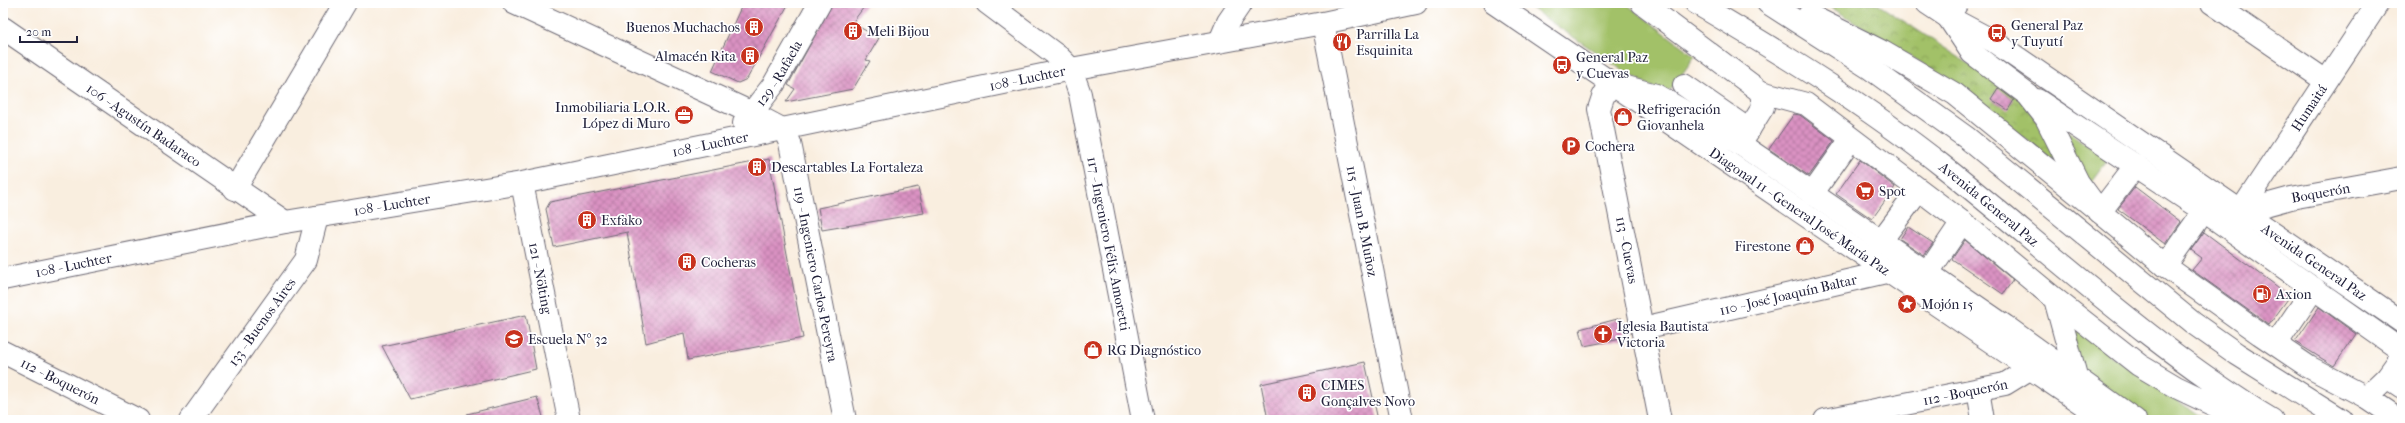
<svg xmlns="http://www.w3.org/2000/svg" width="2405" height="423" font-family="'IM FELL French Canon',serif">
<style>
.green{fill:#a2c168;stroke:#627252}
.park{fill:url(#park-crowns);stroke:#627252}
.building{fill:url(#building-cross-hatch)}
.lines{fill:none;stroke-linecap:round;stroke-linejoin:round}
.minor-casing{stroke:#6d6974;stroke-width:24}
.highway-casing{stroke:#6d6974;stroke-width:24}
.minor{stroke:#fff;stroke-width:22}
.highway{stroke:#fff;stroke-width:22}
.labels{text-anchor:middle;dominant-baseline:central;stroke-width:3.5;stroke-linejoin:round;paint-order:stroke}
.poi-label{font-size:14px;fill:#22223b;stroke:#fff;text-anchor:start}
.street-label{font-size:14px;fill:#22223b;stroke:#fff}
</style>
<defs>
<pattern id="park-crowns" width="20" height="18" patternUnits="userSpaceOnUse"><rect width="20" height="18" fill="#a2c168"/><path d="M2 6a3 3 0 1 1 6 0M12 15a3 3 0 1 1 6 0" fill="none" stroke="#849c57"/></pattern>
<pattern id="building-cross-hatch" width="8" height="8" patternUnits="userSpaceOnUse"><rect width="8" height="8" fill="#da92c2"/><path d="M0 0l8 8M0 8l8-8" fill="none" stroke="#b0779f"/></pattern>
</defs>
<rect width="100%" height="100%" fill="#fff"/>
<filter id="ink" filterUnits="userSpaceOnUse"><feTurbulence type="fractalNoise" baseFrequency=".025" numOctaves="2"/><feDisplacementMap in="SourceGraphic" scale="8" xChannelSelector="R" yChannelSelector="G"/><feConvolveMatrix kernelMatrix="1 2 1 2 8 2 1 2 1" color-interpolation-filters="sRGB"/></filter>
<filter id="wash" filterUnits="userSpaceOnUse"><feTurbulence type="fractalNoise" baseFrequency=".012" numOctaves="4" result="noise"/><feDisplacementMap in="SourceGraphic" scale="16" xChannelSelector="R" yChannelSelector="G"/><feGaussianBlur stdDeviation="0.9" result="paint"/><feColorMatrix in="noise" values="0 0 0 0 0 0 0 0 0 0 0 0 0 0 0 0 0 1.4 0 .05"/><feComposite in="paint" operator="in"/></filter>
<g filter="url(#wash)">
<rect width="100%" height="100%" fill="#f9eedf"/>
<path class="green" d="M1523,3H1625L1695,56L1673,87L1664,94L1619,68Z
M2056,123L2108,160L2090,184Z
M2068,321L2110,355L2206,420H2147L2099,385L2079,365Z"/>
<path class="park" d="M1824,3H1876L2024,100L2068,173L1959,86Z"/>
<g id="blocks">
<path class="building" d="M743,3H789L747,79L738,83L712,71Z
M833,3H867L852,23L879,38L866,60L870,61L853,89L786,102L795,89L788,85Z
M1998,88L2014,100L2008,110L1991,99Z
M1794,114L1800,115L1834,141L1809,176L1769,149Z
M769,159L803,338L688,360L684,333L646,343L627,232L554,247L546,209L550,202Z
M1860,160L1895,187L1872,219L1836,194Z
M918,187L924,213L822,230L818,208Z
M2135,187L2181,222L2165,244L2118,209Z
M1908,227L1933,243L1924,255L1900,239Z
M2204,232L2290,296L2269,325L2192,270L2202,258L2191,250Z
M1965,240L2013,280L2003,294L1952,259Z
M2319,307L2356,334L2334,366L2295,342Z
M526,315L536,369L410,399L382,346Z
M1621,318L1626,338L1584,346L1580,329Z
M1365,362L1378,420H1268L1261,384Z
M537,397L544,420H468L467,414Z"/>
</g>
</g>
<g filter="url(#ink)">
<use href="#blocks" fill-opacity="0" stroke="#6d6974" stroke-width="1"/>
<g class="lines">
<g class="minor-casing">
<g id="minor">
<path d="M514,3L752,113L784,130"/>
<path id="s1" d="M987,3L1059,57L1071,69L1080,94L1143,420"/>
<path id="s2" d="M1494,3L2106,420"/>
<path id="s3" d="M1927,3L1948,17L1993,41L2402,322"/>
<path d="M1957,3L1948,17L1972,53L2028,95L2046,118L2078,182L2100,212L2165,266L2260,334L2309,367L2366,397L2387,377L2402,356"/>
<path d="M2212,3L2326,81"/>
<path id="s4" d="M1323,23L1402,420"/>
<path id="s5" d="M3,28L285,222"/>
<path d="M1220,41L1228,22L1241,3"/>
<path d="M1684,85L1749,130"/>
<path d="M2037,100L2204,211L2402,351"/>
<path id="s6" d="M744,123L774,84L820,3"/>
<path id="s7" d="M784,130L790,143L845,420"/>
<path id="s8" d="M522,183L569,420"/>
<path d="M235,189L345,3"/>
<path d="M1812,194L1851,139"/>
<path d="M2100,212L2136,165"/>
<path id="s9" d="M2240,212L2378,3"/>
<path id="s10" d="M2240,212L2291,198L2402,178"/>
<path d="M1880,242L1919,190"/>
<path d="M2165,266L2204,211"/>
<path d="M1927,274L1962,222"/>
<path id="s11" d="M3,279L285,222L522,183L1071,69L1323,23L1416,3"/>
<path id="s12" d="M1643,328L1886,272"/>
<path d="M2276,344L2314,288"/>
<path id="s13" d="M3,352L138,420"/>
<path d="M2076,376L2055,299L1962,222L1806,104L1761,92L1763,107L1740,144L2005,326L2135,420"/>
<path d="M2387,377L2402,387"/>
<path d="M1978,390L1983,420"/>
<path id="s14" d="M191,420L306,260L317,217"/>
<path d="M1660,420L1599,109L1603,97L1611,83L1656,95L1740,144"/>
<path id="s15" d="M1825,420L2005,384L2031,368"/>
</g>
</g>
<g class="highway-casing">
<g id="highway">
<path d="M1642,3L1761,92"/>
<path id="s16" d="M1696,3C1781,53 1866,105 1944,167C2052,253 2153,348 2272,420"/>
<path d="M1768,3L1871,69L1967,138L2193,323L2237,354L2342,420"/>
<path d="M1809,15L1883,52L1955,94L2100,212"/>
<path d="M2055,299L2139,365L2176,387L2245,420"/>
<path d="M2366,397L2400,420"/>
</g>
</g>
<use href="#minor" class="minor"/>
<use href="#highway" class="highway"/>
</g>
</g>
<defs>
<g id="building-disc" transform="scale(1)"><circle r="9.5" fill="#c8321e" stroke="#fff"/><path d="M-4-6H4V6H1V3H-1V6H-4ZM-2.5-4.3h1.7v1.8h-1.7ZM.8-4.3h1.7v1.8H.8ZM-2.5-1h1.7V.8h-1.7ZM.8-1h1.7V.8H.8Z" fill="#fff"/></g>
<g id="bus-disc" transform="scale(1)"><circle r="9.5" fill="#c8321e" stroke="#fff"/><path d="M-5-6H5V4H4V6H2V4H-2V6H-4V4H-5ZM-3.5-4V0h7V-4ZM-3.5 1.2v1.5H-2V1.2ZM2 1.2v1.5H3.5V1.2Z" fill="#fff"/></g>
<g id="restaurant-disc" transform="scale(1)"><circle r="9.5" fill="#c8321e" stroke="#fff"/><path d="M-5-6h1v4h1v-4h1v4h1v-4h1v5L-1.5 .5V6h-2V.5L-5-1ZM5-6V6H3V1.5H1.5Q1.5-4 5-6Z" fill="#fff"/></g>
<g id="office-disc" transform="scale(1)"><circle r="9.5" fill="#c8321e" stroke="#fff"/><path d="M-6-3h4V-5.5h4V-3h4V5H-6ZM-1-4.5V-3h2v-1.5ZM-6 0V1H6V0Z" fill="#fff"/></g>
<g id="shop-disc" transform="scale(1)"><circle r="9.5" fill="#c8321e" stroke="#fff"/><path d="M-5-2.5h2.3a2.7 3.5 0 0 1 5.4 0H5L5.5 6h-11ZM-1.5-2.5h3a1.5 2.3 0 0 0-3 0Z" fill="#fff"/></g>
<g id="parking-disc" transform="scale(1)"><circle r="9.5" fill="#c8321e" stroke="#fff"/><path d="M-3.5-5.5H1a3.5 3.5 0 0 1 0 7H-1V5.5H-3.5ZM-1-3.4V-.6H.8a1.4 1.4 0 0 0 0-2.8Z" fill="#fff"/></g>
<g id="supermarket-disc" transform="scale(1)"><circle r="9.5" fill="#c8321e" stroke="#fff"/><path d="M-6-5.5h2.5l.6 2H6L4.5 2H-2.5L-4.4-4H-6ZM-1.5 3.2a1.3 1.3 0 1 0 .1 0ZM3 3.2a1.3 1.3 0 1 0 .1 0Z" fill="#fff"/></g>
<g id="fuel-disc" transform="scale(1)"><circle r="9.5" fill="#c8321e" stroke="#fff"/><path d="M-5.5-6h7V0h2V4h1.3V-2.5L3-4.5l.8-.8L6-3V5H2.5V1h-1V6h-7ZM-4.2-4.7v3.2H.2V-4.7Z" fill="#fff"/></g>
<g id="sight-disc" transform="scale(1)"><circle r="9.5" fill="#c8321e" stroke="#fff"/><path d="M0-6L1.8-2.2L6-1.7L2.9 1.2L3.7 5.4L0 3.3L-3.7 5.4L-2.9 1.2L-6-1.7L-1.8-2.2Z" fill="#fff"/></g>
<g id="church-disc" transform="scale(1)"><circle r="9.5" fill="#c8321e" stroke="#fff"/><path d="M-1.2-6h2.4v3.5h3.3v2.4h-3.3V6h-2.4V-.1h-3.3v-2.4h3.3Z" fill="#fff"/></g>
<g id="school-disc" transform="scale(1)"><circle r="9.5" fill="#c8321e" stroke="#fff"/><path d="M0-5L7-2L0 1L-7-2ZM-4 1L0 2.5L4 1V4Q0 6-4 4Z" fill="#fff"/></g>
</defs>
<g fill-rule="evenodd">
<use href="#building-disc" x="754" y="27"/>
<use href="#building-disc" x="853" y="31"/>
<use href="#bus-disc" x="1997" y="33"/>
<use href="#restaurant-disc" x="1342" y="42"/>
<use href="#building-disc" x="750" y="56"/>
<use href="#bus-disc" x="1562" y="65"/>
<use href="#office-disc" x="684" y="115"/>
<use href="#shop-disc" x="1623" y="117"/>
<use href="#parking-disc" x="1571" y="146"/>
<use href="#building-disc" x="757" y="167"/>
<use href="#supermarket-disc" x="1865" y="191"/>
<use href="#building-disc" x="587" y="220"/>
<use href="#shop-disc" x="1805" y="246"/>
<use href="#building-disc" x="687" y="262"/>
<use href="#fuel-disc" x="2262" y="294"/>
<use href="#sight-disc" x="1907" y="304"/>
<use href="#church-disc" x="1603" y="334"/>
<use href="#school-disc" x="514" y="339"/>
<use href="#shop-disc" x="1093" y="350"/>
<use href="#building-disc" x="1307" y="393"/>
</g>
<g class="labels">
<g class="poi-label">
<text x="2011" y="25">General Paz<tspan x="2011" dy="16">y Tuyutí</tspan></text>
<text x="740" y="27" text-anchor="end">Buenos Muchachos</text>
<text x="867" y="31">Meli Bijou</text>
<text x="1356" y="34">Parrilla La<tspan x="1356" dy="16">Esquinita</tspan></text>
<text x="736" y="56" text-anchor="end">Almacén Rita</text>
<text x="1576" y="57">General Paz<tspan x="1576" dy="16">y Cuevas</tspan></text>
<text x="670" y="107" text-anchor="end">Inmobiliaria L.O.R.<tspan x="670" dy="16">López di Muro</tspan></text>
<text x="1637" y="109">Refrigeración<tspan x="1637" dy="16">Giovanhela</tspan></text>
<text x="1585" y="146">Cochera</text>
<text x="771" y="167">Descartables La Fortaleza</text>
<text x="1879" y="191">Spot</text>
<text x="601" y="220">Exfako</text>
<text x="1791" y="246" text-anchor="end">Firestone</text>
<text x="701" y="262">Cocheras</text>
<text x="2276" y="294">Axion</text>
<text x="1921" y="304">Mojón 15</text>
<text x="1617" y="326">Iglesia Bautista<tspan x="1617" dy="16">Victoria</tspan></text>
<text x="528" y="339">Escuela Nº 32</text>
<text x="1107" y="350">RG Diagnóstico</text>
<text x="1321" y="385">CIMES<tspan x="1321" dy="16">Gonçalves Novo</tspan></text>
</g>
<g class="street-label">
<text stroke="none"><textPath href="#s6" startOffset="61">129 - Rafaela</textPath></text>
<text stroke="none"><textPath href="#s11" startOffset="1044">108 - Luchter</textPath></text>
<text stroke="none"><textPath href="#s9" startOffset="125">Humaitá</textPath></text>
<text stroke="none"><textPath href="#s5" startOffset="171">106 - Agustín Badaraco</textPath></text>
<text stroke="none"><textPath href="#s11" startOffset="720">108 - Luchter</textPath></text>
<text stroke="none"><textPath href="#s10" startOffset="83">Boquerón</textPath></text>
<text stroke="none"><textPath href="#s16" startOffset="356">Avenida General Paz</textPath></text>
<text stroke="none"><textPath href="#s11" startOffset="396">108 - Luchter</textPath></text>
<text stroke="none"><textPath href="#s2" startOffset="370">Diagonal 11 - General José María Paz</textPath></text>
<text stroke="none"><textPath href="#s4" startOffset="202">115 - Juan B. Muñoz</textPath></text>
<text stroke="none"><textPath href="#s1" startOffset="286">117 - Ingeniero Félix Amoretti</textPath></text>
<text transform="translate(1627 250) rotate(79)">113 - Cuevas</text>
<text stroke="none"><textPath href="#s3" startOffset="466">Avenida General Paz</textPath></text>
<text stroke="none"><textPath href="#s11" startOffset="72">108 - Luchter</textPath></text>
<text stroke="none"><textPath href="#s7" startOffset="148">119 - Ingeniero Carlos Pereyra</textPath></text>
<text stroke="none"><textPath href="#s8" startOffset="97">121 - Nölting</textPath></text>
<text stroke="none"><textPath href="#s12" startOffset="149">110 - José Joaquín Baltar</textPath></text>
<text stroke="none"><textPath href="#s14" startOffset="121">133 - Buenos Aires</textPath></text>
<text stroke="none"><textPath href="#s13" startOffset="64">112 - Boquerón</textPath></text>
<text stroke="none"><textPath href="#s15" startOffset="143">112 - Boquerón</textPath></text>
</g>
</g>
<rect width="2405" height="423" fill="none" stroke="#fff" stroke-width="16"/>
<path d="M20 36v6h57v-6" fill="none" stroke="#22223b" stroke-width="2"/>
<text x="26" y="36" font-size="12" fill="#22223b" stroke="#ffffff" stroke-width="3" paint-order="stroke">20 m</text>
</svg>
